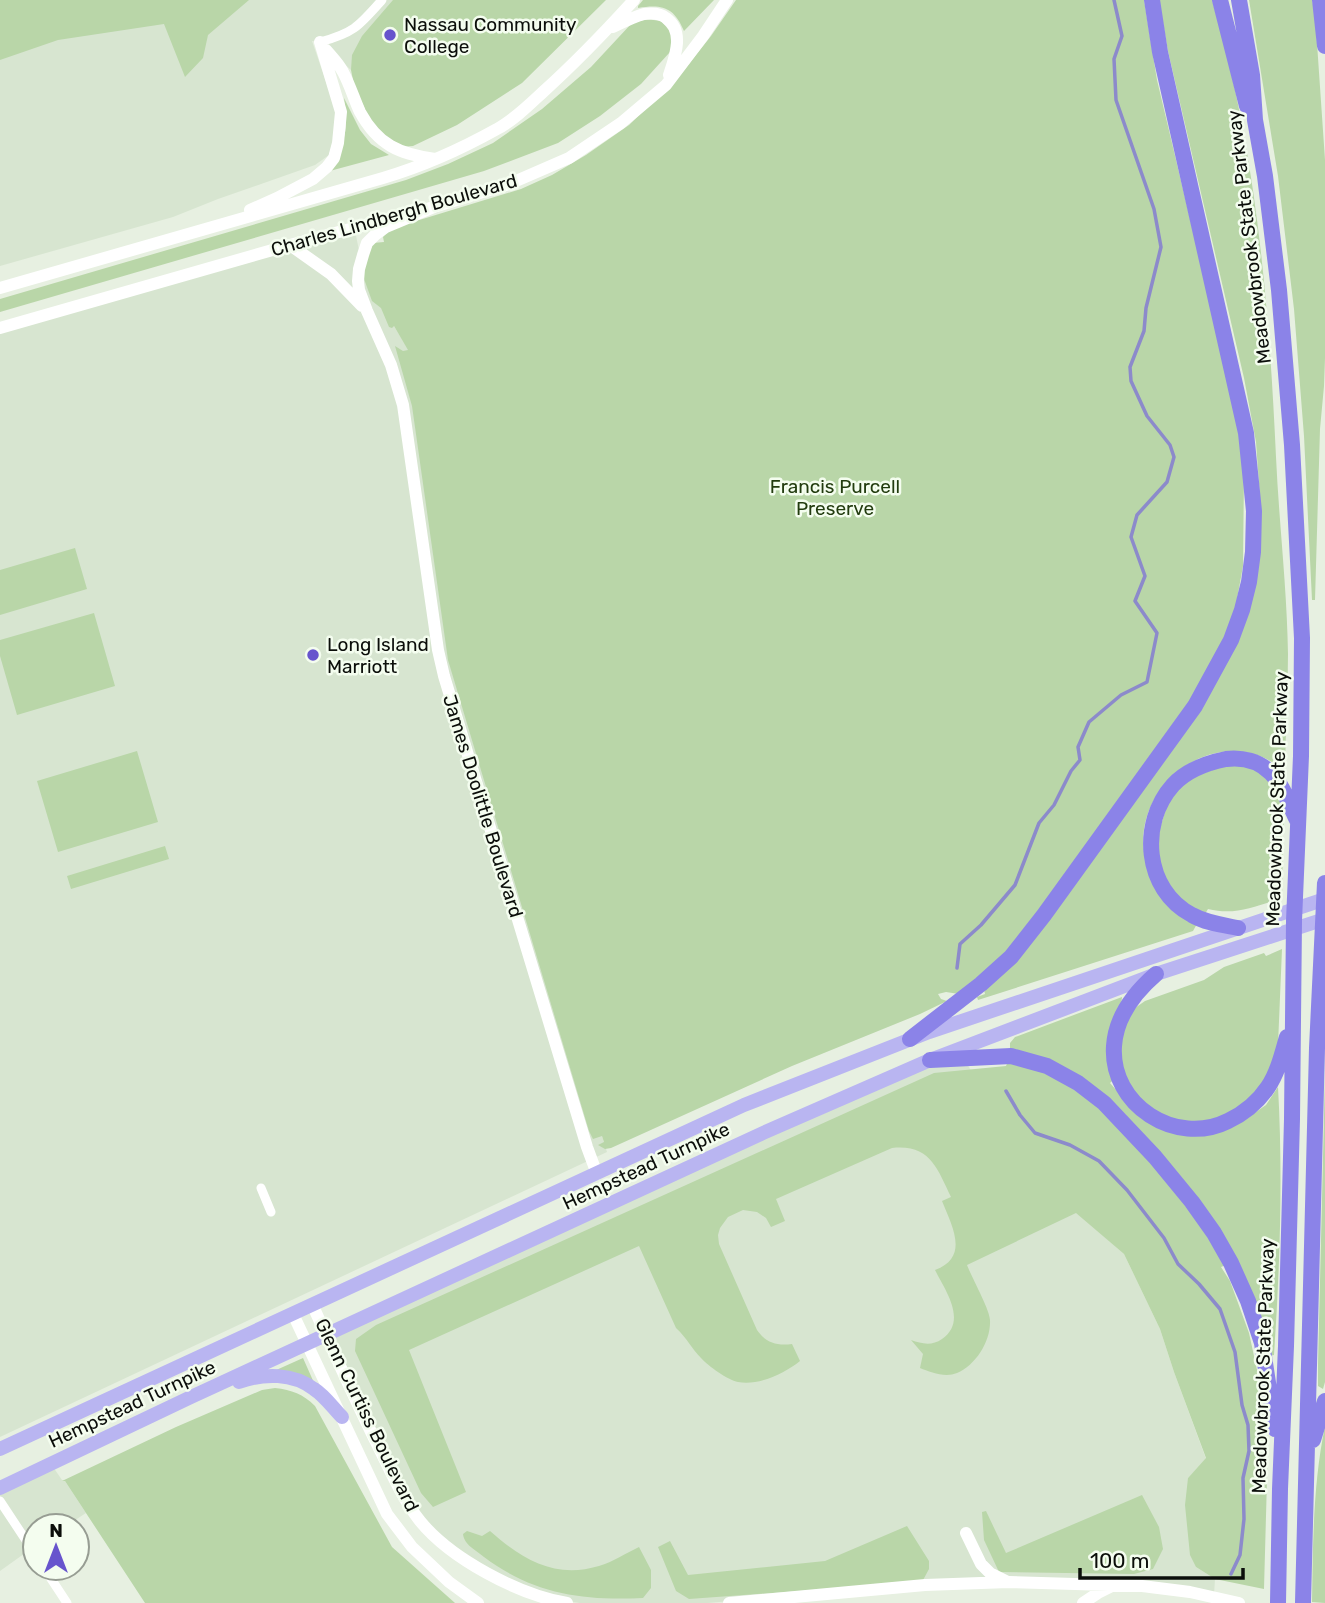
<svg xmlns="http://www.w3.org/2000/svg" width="1325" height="1603" font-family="Rubik,sans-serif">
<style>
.built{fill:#d7e5d0}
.green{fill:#b9d6a8}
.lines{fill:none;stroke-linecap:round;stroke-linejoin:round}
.stream{stroke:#8c8acb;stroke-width:3.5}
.street{stroke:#fff;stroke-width:9}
.secondary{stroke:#fff;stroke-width:12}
.primary{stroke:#b9b5f1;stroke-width:14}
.highway{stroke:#8b83e8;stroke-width:16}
.poi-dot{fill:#6754cd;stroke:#f4fdef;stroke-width:2.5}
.labels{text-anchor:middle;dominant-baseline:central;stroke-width:5;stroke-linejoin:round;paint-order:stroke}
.poi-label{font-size:19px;fill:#0b0e0a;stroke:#f4fdef;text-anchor:start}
.street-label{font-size:19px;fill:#0b0e0a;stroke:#f4fdef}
.park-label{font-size:19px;fill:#223c0f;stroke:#f4fdef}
</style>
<rect width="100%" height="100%" fill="#e7f0e1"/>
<path class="built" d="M0,0H544L525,19L351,70L320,42L312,41L335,108L336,130L329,155L315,165L218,199L173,217L0,266Z
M355,231L365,279L413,357L453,647L607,1152L0,1437V330Z
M965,1060L970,1069L1076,1212L1124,1254L1160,1329L1174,1372L1206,1459L1188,1478L1196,1567L1215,1579L1214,1595L929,1583L708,1603H580L552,1599L480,1568L428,1527L410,1504L327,1331L916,1070Z
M51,1464L62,1480L65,1481L86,1513L66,1526H35V1546L0,1571V1488Z"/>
<path class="green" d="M0,0H249L208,35L203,58L185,77L164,24L58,40L0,60Z
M393,0H606L522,83L457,125L413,146L400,147L373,127L354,85L351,70L352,55L362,36Z
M643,0H714L684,31C674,7 662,4 638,8V6Z
M736,0H1144L1157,80L1221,349L1238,427L1244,473L1243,566L1235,610L1220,650L1199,688L1010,951L959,994L946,992L938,994L941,999L947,1001L920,1014L792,1066L611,1148L605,1149L598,1145L604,1142L602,1136L593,1139L589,1131L448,660L412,406L395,346L403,351L408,350L394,326L392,328L389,327L381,308L372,301L363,276L367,258L373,243L384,242L383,237L390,229L521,189L552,175L586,155L629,125L677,79L711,36Z
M1159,0H1212C1256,146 1269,305 1276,457C1279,523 1287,588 1288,654C1288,696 1285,739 1285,781C1281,776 1278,768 1273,763C1266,757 1252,753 1243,752C1186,744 1130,803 1146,861C1148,871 1189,912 1198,922L1193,931L978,1000L977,997L985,994L983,986L1232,649L1261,511L1256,442L1244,378L1168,51Z
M1249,0H1312L1315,14L1325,160V358L1324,386L1320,429L1315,600H1312L1304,436L1294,309L1278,176Z
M646,19L661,21L670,31L672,41L670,52L641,84L600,116L558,143L484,171L0,312V299L406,180L448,164L493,143L542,109L591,67L631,24Z
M344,98L360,130L371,144L389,155L326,172C345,142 349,134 344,98Z
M75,548L87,589L0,615V570Z
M94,613L115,686L17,715L0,656V640Z
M137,751L158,822L58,852L37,781Z
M1233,763C1241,765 1250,765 1256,768C1280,779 1284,805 1284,828H1280L1283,845L1282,898C1255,906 1236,916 1208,909L1205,914L1184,903L1165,882L1155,844L1170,796L1189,778Z
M165,846L169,859L71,889L67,876Z
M1282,949L1278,1045L1263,1088L1243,1108L1216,1121L1187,1124L1160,1116L1135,1098L1121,1071L1120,1035L1132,1007L1135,1008L1145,1001L1204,980L1224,967L1264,953L1266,956Z
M1122,997L1113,1080L1110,1083L1131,1107L1152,1124L1240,1123L1266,1105L1278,1087C1283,1176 1280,1266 1274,1355L1270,1356L1237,1263L1125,1114L1010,1050V1043L1015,1037Z
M1008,1061L1035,1066L1094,1100L1176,1188L1226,1265L1221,1267L1230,1281L1249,1333L1262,1393L1268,1443L1264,1589L1215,1579L1196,1567L1190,1555L1185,1505L1188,1478L1206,1458L1174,1372L1160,1329L1124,1254L1076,1213L967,1265C971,1276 990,1310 990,1320C991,1341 976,1365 957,1373C945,1378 930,1372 920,1368L923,1354L911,1340C922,1344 932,1346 942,1339C968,1321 945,1290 935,1270C970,1257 952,1226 942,1201L951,1197C937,1168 930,1144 892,1148L776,1199L785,1221L771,1227L766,1218L757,1212L743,1210L728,1217L720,1228L718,1235L719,1244L757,1330C766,1343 777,1346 792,1344L800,1361C785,1373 759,1386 738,1382C728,1380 708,1366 701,1358C692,1349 687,1338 676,1328L639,1246L409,1350L466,1492L433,1507L421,1493L355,1351L356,1339L376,1325L934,1073L1006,1066Z
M1325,1075V1382L1323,1389L1318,1386V1364Z
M303,1358L315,1385L274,1371Z
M275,1388C292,1390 303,1394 315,1406L392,1547L455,1603H145L65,1481H62L176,1427L262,1390Z
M1325,1426V1603L1312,1602C1313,1543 1313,1484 1325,1426Z
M1142,1495L1159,1527L1163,1549L1153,1569L1134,1574L999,1572L984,1540L982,1512L986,1511L1006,1553Z
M907,1526L929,1561V1569L922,1582L689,1599L676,1591L658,1547L670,1541L688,1575L825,1561Z
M467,1531L482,1536L490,1531C523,1560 555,1579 599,1566C613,1562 626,1553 639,1547L651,1570V1588L643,1598C583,1601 533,1594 484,1557C476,1550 464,1545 463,1534Z"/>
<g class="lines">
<path class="stream" d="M957,968L960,944L981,925L1015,885L1039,823L1054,805L1071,771L1080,760L1078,747L1089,722L1121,695L1147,682L1157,633L1135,601L1145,576L1131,537L1137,515L1167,482L1174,457L1170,445L1147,416L1131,381L1130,367L1144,331L1146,308L1161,247L1154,209L1116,100L1114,59L1122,36L1114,0
M1006,1091L1020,1115L1035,1133L1070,1145L1099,1161L1127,1190L1164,1238L1178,1264L1199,1284L1220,1309L1235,1352L1242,1405L1248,1425L1249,1451L1243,1478L1244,1519L1240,1555L1231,1574"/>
<path class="street" d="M320,42C354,33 359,26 382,0
M261,1188L271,1212
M0,1501L35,1554
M44,1568L67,1603"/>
<path class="secondary" d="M613,27C623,22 633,17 644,14C651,13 660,13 666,18C685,31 675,57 669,75
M326,50C332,57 339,64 343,72C350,85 354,99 360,112C378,145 399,154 435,159
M434,207L386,227L375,235L367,243L363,255L359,269L358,281L359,290L367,311L391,365L403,405L438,650L444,676L587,1147L597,1174
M427,209L509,184L569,158L621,123L666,85L703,36L727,0
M250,210L277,198L313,179L327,167L334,158L338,143L341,112L320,42
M290,245L331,274L362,306
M0,288L383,178C420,167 463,148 497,129C514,120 529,105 543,92C575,63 605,32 634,0
M0,328L290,245L395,217
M313,1306C334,1353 355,1400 378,1446C391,1472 402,1498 420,1521C451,1559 519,1595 567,1603
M293,1314L387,1514L412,1547L449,1582L478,1603
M966,1533L981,1564L990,1573L1006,1581
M729,1603L925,1585L1009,1582L1142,1586L1190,1592L1239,1603
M1083,1603L1098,1593L1110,1587"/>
<path class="primary" d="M239,1382C264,1373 293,1373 314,1389C325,1396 333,1408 342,1417
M0,1449L744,1105L929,1032L1325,899
M0,1488L191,1397L763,1133L930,1060L1156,974L1325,919"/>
<path class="highway" d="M1220,0L1247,106
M1239,0L1252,75L1255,120L1265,176L1279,290L1292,445L1302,638L1301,756L1294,921L1292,1119L1286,1346L1280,1489L1278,1603
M1320,0L1325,46
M1238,928C1223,925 1206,923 1192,915C1144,890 1139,823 1173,785C1187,770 1206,763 1226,759C1242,757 1259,761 1271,773C1283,785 1289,804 1297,820
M1156,974C1134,993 1116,1016 1114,1046C1110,1105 1176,1147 1228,1121C1245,1113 1258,1102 1268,1087C1278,1072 1282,1054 1287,1037
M910,1039L981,984L1011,957L1044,915L1195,706L1231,640L1242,610L1249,582L1253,552L1254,511L1246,433L1160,52L1152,0
M930,1060L1011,1056L1047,1066L1078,1083L1104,1103L1155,1157L1192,1202L1214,1233L1231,1263L1248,1301L1262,1343L1275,1429
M1313,1440L1325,1401
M1303,1603L1317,1048L1325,883"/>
</g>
<g class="poi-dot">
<circle cx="390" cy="35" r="7"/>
<circle cx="313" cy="655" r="7"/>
</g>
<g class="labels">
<g class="poi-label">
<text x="404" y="24">Nassau Community<tspan x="404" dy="22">College</tspan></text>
<text x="327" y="644">Long Island<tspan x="327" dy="22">Marriott</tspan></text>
</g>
<g class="street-label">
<text transform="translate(394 215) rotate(-16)">Charles Lindbergh Boulevard</text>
<text transform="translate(1249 237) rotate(-97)">Meadowbrook State Parkway</text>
<text transform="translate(1277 799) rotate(-88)">Meadowbrook State Parkway</text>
<text transform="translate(483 806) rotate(73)">James Doolittle Boulevard</text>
<text transform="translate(646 1166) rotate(-25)">Hempstead Turnpike</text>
<text transform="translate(1263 1366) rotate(-88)">Meadowbrook State Parkway</text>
<text transform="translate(132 1404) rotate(-25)">Hempstead Turnpike</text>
<text transform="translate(367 1415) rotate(64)">Glenn Curtiss Boulevard</text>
</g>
<g class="park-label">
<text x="835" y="486">Francis Purcell<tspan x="835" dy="22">Preserve</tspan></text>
</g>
</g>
<g transform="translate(56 1547)"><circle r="33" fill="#f4fdef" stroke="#979d93" stroke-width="2"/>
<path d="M0-5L12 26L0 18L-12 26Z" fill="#6754cd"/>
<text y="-10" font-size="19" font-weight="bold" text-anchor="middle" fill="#0b0e0a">N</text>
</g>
<path d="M1080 1568v10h163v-10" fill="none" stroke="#0b0e0a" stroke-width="3.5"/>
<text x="1090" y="1568" font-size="21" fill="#0b0e0a" stroke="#f4fdef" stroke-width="5" paint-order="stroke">100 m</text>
</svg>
